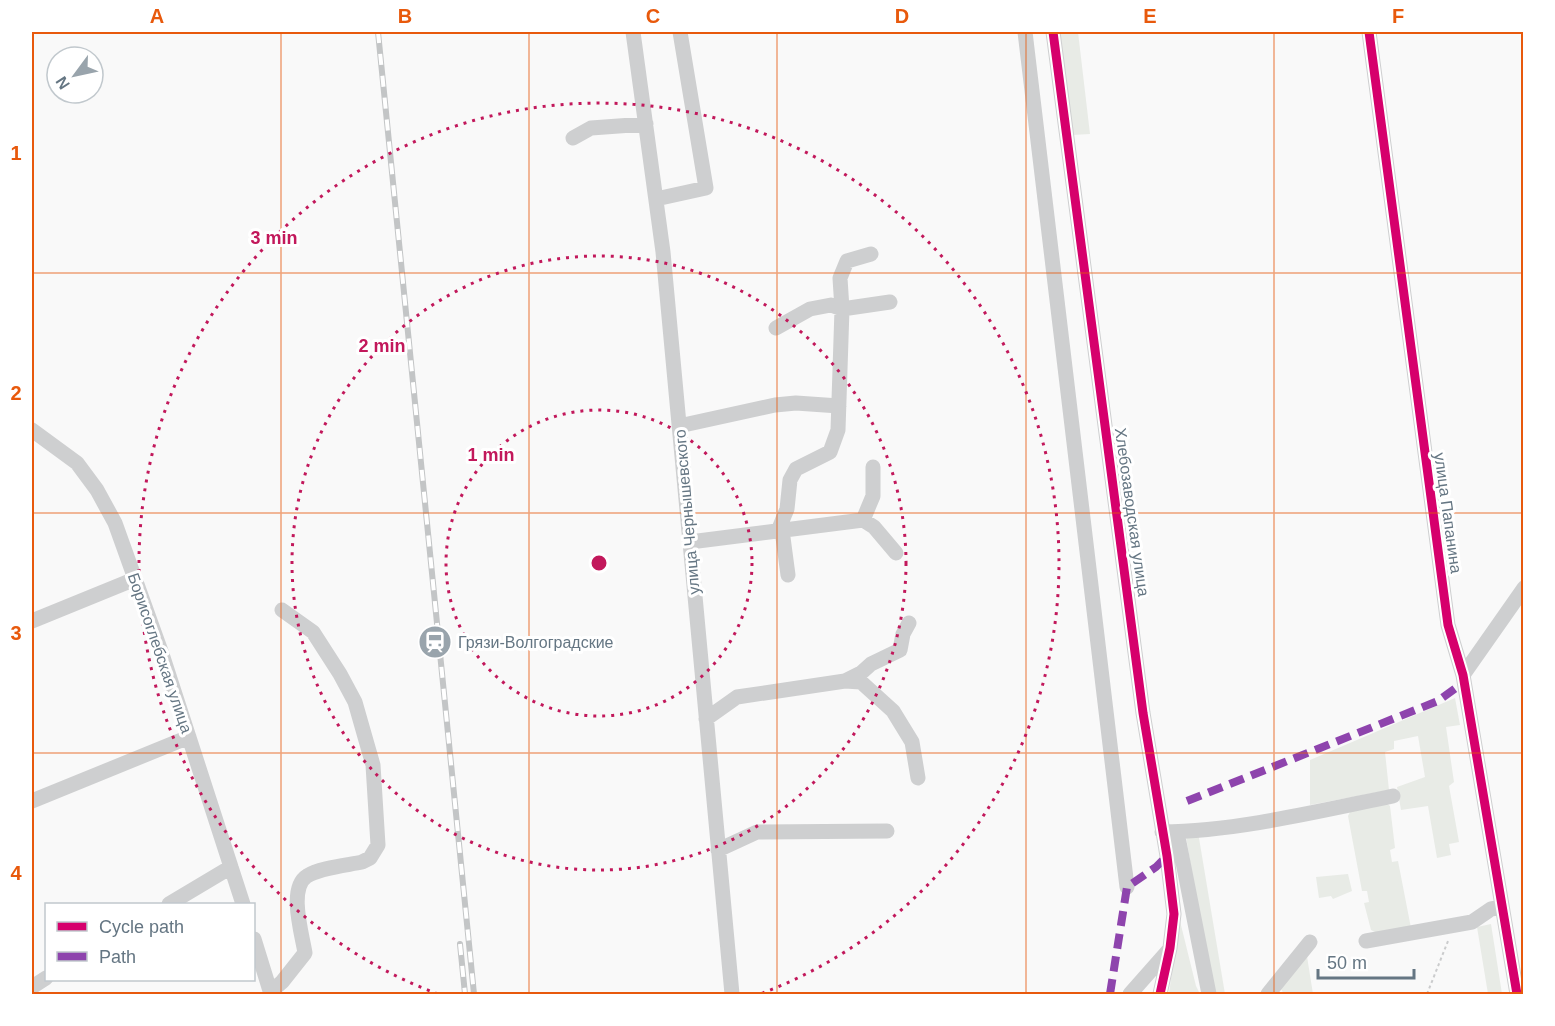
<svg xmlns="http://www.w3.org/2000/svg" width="1555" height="1026" font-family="Helvetica,sans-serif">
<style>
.green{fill:#e8ebe6}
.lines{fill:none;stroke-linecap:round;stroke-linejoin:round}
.path{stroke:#cbcccd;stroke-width:2;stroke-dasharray:3 3;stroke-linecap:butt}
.minor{stroke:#cecfd0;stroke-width:15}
.rail-casing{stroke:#c3c5c6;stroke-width:6}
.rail{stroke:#fff;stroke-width:4;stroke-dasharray:11;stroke-linecap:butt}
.quiet{stroke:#8e44ad;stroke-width:8;stroke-dasharray:15 8;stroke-linecap:butt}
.cycleway-casing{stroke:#fff;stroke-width:13}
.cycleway{stroke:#d6006c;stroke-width:9}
.grid{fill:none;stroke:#e8590c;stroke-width:1.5;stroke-opacity:0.55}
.ring{fill:none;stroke:#c2185b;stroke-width:3;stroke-dasharray:3 6}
.labels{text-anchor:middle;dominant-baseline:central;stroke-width:6;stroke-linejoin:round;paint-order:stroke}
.street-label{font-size:16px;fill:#657683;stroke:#fff}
.poi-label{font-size:16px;fill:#657683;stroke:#fff;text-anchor:start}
.centre{fill:#c2185b;stroke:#fff;stroke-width:3}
.ring-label{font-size:18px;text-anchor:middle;font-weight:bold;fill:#c2185b;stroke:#fff;stroke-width:6;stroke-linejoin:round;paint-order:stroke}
.neatline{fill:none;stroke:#e8590c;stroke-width:2}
.grid-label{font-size:20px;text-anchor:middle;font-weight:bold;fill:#e8590c}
</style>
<rect width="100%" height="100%" fill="#f9f9f9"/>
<path class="green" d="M1058,32H1078L1090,134L1072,135Z
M1455,698L1460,725L1446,727L1454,782L1449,786L1459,842L1449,844L1451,855L1437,858L1428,806L1401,810L1397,787L1425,777L1418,736L1394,741V749L1385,752L1389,790L1310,805V760Z
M1384,801L1390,806L1395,848L1390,850L1392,862L1398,861L1411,928L1381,935L1371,930L1364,903L1369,902L1367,891H1362L1348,816L1352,808Z
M1198,832L1225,994H1211L1186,836Z
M1348,874L1352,891L1333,899L1331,896L1319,898L1316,877Z
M1179,917L1196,986L1200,994H1169Z
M1491,924L1502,994H1488L1477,927Z
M1306,950L1313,994H1284L1279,986Z"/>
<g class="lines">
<path class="path" d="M1427,994L1448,941"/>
<path class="minor" d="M633,32L663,252L732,994
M1025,32L1127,887
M1053,32L1143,713L1167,856L1174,914L1170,948L1160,994
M1369,32L1448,625L1463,675L1517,994
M573,138L591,128L646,124
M656,199L706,188L680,32
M776,328L810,309L831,305L842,309L890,302
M679,426L775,405L796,403L839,406
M32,430L77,463L97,490L115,523L162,654L243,904
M863,520L873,496V467
M782,530L788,575
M778,531L787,509L790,480L796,469L830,452L838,430L842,309L840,278L847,261L871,254
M690,542L863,520L874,527L896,553
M32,621L135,579
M1463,675L1524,588
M845,681L861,673L871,664L900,650L903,634L909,623
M706,719L737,697L845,681L861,682L893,711L912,742L918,778
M32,801L189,737
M1162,832C1238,831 1319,811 1393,796
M1177,832L1209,994
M718,850L757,832L887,831
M169,904L231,867
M254,939L271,994
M1366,941L1472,922L1491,909L1502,907
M32,987L46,978
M270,992L282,982L305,953C302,934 288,888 307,876C319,868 348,865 362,862L370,858L378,845L373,765L355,702L340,674L313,632L282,610
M1130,994L1168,951
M1268,994L1310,942"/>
<g class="rail-casing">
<path id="rail" d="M378,32L474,994
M460,944L465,994"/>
</g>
<use href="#rail" class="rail"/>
<path class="quiet" d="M1187,801L1438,701L1464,682
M1110,994L1127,887L1156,867L1167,856"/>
<g class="cycleway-casing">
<path id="cycleway" d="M1053,32L1143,713L1167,856L1174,914L1170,948L1160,994
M1369,32L1448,625L1463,675L1517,994"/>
</g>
<use href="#cycleway" class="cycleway"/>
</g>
<path class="grid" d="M281,32V994M529,32V994M777,32V994M1026,32V994M1274,32V994M32,273H1524M32,513H1524M32,753H1524"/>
<g class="ring">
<circle cx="599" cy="563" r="153"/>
<circle cx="599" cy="563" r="307"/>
<path d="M438 994A460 460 0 1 1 760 994"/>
</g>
<defs>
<g id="station-disc" transform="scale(1.725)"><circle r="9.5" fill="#99a4ac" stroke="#fff"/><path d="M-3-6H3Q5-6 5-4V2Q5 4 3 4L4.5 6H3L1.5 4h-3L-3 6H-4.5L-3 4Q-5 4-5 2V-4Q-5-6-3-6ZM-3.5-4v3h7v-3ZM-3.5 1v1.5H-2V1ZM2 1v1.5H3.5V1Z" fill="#fff"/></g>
</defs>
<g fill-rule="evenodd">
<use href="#station-disc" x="435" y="642"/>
</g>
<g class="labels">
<g class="street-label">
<text transform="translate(687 512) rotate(-95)">улица Чернышевского</text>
<text transform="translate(1132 512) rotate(82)">Хлебозаводская улица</text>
<text transform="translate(1448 513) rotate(82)">улица Папанина</text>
<text transform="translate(160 653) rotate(71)">Борисоглебская улица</text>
</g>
<g class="poi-label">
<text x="458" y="642">Грязи-Волгоградские</text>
</g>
</g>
<circle cx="599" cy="563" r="9" class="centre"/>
<g class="ring-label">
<text x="274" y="244">3 min</text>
<text x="382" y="352">2 min</text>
<text x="491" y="461">1 min</text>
</g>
<rect width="1555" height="1026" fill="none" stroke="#ffffff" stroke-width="66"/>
<rect x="45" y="903" width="210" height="78" fill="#ffffff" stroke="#c1c8cd" stroke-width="1.5"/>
<rect x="57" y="922" width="30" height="9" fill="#d6006c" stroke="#c1c8cd" stroke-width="1.5"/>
<text x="99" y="933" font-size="18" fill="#657683">Cycle path</text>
<rect x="57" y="952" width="30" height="9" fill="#8e44ad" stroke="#c1c8cd" stroke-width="1.5"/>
<text x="99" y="963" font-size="18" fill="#657683">Path</text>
<g transform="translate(75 75) rotate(237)"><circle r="28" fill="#ffffff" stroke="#c1c8cd" stroke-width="1.5"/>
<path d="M0-4.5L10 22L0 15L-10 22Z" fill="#99a4ac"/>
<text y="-9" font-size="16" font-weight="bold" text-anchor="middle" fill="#657683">N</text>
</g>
<path d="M1318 969v9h96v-9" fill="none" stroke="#657683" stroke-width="3"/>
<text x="1327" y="969" font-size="18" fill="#657683" stroke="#ffffff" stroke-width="4.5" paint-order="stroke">50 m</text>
<rect x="33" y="33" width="1489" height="960" class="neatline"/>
<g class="grid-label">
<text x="157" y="23">A</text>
<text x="405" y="23">B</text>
<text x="653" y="23">C</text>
<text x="902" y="23">D</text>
<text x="1150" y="23">E</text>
<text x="1398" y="23">F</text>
<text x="16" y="160">1</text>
<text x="16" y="400">2</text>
<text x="16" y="640">3</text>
<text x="16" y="880">4</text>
</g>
</svg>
